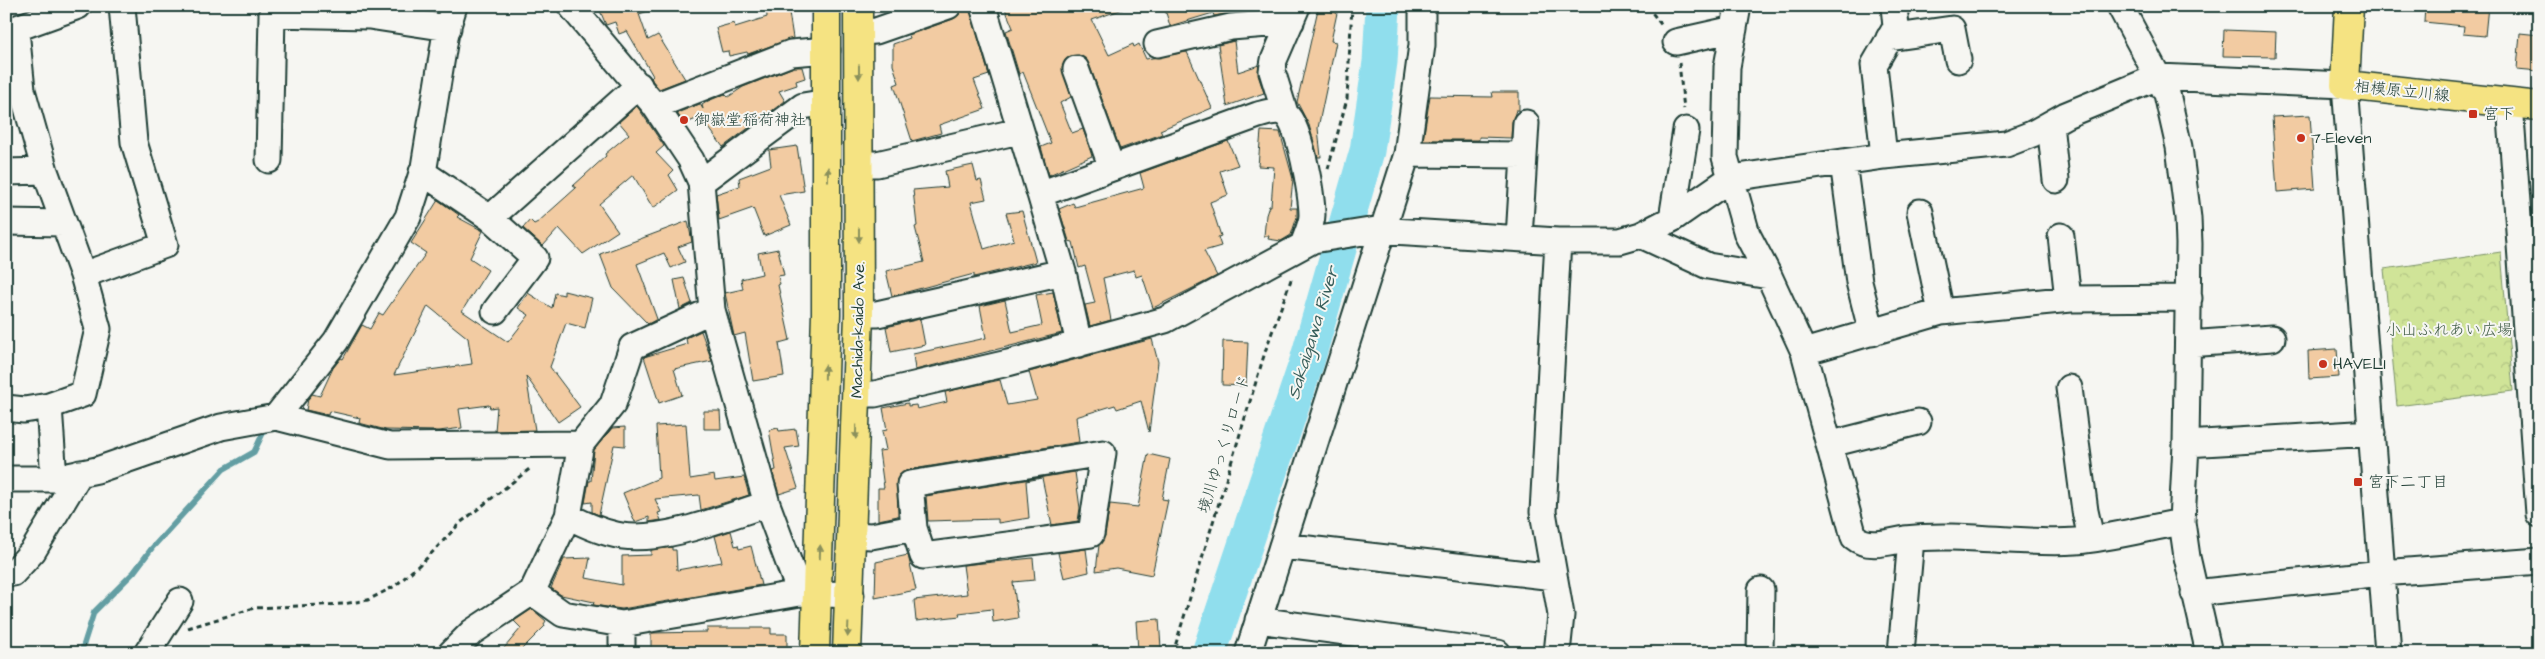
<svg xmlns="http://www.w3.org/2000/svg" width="2545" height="659" font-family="'Architects Daughter','Klee One',sans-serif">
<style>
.park{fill:url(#park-crowns);stroke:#789066}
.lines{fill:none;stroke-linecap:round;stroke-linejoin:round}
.stream{stroke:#639ea3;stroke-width:5.5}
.river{stroke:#90deed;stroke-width:35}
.building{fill:#f2cba2;stroke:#1f3d34;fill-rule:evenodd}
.minor-casing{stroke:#1f3d34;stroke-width:29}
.major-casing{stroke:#1f3d34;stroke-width:31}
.path{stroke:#1f3d34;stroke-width:3;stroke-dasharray:5 4;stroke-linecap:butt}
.minor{stroke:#f6f6f2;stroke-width:25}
.major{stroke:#f5e382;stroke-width:28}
.oneway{fill:#8a905b}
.poi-dot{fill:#c8321e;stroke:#f6f6f2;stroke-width:2}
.labels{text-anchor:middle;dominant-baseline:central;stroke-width:4;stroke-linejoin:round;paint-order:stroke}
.street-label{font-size:16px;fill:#1f3d34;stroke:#f6f6f2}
.poi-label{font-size:16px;fill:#1f3d34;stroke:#f6f6f2;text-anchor:start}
.park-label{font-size:16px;fill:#425e48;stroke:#f6f6f2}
.water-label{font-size:18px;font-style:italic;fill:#365d59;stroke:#f6f6f2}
</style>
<defs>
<pattern id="park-crowns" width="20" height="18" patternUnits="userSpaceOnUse" patternTransform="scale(1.25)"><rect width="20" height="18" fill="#d0e498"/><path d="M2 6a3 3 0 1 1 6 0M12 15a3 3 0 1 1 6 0" fill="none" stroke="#b2c484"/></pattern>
</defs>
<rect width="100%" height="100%" fill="#f6f6f2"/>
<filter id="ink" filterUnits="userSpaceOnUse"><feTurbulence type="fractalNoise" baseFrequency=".02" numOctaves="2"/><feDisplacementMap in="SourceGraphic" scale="10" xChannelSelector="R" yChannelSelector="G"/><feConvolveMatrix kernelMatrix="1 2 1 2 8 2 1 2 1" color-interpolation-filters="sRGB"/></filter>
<g filter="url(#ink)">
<path class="park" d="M2501,252L2513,391L2397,406L2384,269Z"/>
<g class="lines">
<path class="stream" d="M81,653L94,612L134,572L152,548L224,469L254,452L265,429"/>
<path class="river" d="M1209,653L1307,361L1367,151L1380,62L1383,6"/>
</g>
<path class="building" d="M598,6H654L655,9L639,14L648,40L658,35L685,79L659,89L652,80L651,78L653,76L627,31L619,34L615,22L606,25Z
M766,6H788L793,38L748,54L747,52L729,56L728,51L722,52L716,28L734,23L735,27L767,17Z
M962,6H969L989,75L974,80L985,109L939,125L941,133L912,141L894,85L899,83L893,65V44L910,38L909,35L953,19L959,15Z
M1004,6H1123V9L1092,20L1109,55L1133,44L1134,47L1139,44L1146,59L1187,52L1212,108L1160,130L1162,134L1120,149L1089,64L1079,55L1071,56L1065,60L1062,67L1071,97L1060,103L1072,133L1083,129L1092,156L1049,175L1041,147L1051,143L1023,72L1019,74L1006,31L1013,28Z
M1164,6H1229L1230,13L1214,16L1213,13L1170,26Z
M2425,6H2488L2485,36L2463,34L2464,26L2424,22Z
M1318,9L1337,13L1331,41L1336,42L1318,128L1321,157H1318L1309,125L1297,102Z
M2224,30L2276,32L2275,57L2223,56Z
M2520,33L2539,35V71L2517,69Z
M1234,41L1238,72L1259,65L1258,75L1264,93L1227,106L1218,45Z
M794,67H802L805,78L796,81L797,85L779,91L785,101L723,147L701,117L684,124L677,113L700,104L703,109L702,105L708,101L725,94L728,97L743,87Z
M1492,92H1519V110H1516L1512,122L1511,138L1479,137V140H1423L1430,96L1493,97Z
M637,106L664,146L656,153L673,171L669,175L678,190L653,208L633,175L599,204L618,231L583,254L559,228L543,246L523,228L530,220L534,224L538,222L576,188L573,186L606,156L605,154L629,134L619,122Z
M2310,115L2315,189L2277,192L2272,117Z
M1261,131L1280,132L1293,179L1290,208H1297V217L1291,235L1281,241L1268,239L1269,236H1264L1266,215L1269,206H1271L1274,167L1258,166Z
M1228,141L1238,165L1220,171L1228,195L1210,202L1221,236L1218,237L1221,246L1204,251L1217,276L1153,308L1142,275L1136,277L1134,270L1103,278L1111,320L1090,326L1085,305L1095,303L1085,266L1079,268L1073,242L1069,241L1059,209L1073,203L1075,207L1144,188L1140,173Z
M797,146L804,191L779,195L791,225L764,236L753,208L719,220L716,194L740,186L739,178L771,166L769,150Z
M973,165L977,181L981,180L986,199L971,202L984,249L1014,240L1006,213L1022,211L1036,262L974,277V274L892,296L886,271L924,262L915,227L917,226L913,190L948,187L945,171Z
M438,200L459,215L457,217L483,231L470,258L488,270L462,311L508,342L529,315L518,308L528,293L552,308L555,293L564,295V291L592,298L585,328L566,323L550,367L580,407L558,422L526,376L535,430L495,431L497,407L490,408L489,405L459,409L462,428L439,431L386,430L359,423L360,418L329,411L328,415L306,410L308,399L312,394L320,396L333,368L341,358L343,359L362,325L370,329L379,313L383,315L426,253L411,243ZM428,306L468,338L472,364L394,375Z
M688,221L692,242L678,247L685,262L671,268L664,253L637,264L657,319L648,324L613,288L600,254Z
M778,249L784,275L778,276L780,284L778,285L790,340L779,343L784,376L753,381L745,333L734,336L725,293L743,289L741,279L762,274L758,253Z
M684,278L692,303L680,309L674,280Z
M1053,292L1062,333L915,370L913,354L986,338L980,306L1005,300L1012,332L1042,325L1036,295Z
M920,319L925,345L891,352L886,327Z
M701,331L712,361L674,369L682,395L659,403L644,357L687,344L686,338Z
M1152,339L1158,362L1149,432L1141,401L1117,409L1115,405L1076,417L1079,442L907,470L897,479L898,516L878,520V488H884L879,451L886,450L882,431L887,430L883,408L908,403V406L916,405L917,409L947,402L945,392L1000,380L1007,405L1037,400L1029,372Z
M1223,341L1248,342L1246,386L1222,385Z
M2337,349L2339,377L2309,379L2308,351Z
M704,411H720L721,429H704Z
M686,424L690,479L714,475L715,481L744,477L749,495L701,510L699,495L655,499L661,512L658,513L661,520L649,522V517L635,522L623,493L659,478L656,426Z
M625,427V446L614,445L599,515L592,512V502L585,503L589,481H591L594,450L612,428Z
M778,428L779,431L796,429L799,446L785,448L798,488L779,494L772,471L776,470L769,430Z
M1148,454L1170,459L1162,499L1168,500L1152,575L1116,568L1096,571L1099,545L1105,536L1110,504L1138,507Z
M1075,472L1080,508L1078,521L1052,525L1042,478L1026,481L1029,518L998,523V519L928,521L926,496Z
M731,531L735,546L738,545L739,549L751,546L761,585L622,609L593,605L594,602L561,595L551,588L564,559L590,558L586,578L622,585V556L651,555V550L672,547V550H676L677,570L722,562L715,536Z
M1086,549L1089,572L1064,578L1058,553Z
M908,555L916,590L875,598L876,562Z
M1033,558L1035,580L1013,582L1018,618L993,622L992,609L959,613L960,616L916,621L914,600L967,594L963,565Z
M532,609L546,621L544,624L545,626L518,653H500L521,628L514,621Z
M1159,619L1161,648L1138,650L1136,621Z
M707,628H771V634H787V653H651V633L707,632Z"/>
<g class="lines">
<g class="minor-casing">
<path id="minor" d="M571,6L655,106L691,160L701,182L712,310L767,504L800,593
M983,6L1040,194
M1738,6L1727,67L1725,157L1747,234L1769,276L1804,352L1854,537C1868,549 1888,542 1905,539C1962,532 2019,545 2076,541C2111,538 2147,528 2182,522
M2120,6L2167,94L2179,147L2188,218L2189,244L2186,444L2182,522L2187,557L2209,653
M16,30L22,90L45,171L83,275L98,329L83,394L49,406L54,479
M6,32L78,6
M859,32L876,31L948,6
M1889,38L1952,29L1958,60
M1676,42L1734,29
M1157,44L1231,27L1291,22
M1076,69L1112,168
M2510,103L2539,514
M655,106L791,53L827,50
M1285,113L1272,71L1274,60L1296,9
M2050,124L2056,180
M1407,154L1524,155
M1884,156L1874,65L1896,27L1894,6
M269,160L272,14L369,16L448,28
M1843,162L1859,282L1872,333
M859,164H877L1019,131
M6,172L45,171
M422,172L490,218L535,258L495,311
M701,182L803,106L827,102
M1920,212L1941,312
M490,218L639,85
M1672,219L1686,130
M6,222L63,223
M1641,235L1708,266L1769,276
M2061,236L2068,299
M1519,238L1526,123
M1063,272L1079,344
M83,275L165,245L134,142L122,6
M859,314H877L1063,272L1040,194L1258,115C1266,113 1276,109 1284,113C1300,121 1312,197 1312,215C1312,224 1306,236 1303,245
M2188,344L2272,338
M1804,352L1941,312L2071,299L2189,298
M2069,388L2085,511L2091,538
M857,394H875L1008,363L1165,320L1313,240L1376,230L1558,241H1620L1641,235L1672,219L1731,178L1884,156L2006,144L2032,134L2066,115L2158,77L2345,85L2388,653
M6,408L24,410L49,406
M276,417L336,341L408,217L424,167L446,32L454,6
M1831,444L1918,422
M2186,444L2372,433
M1103,453L1091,534L923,556L914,528L910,484Z
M6,479H54L97,470L221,427L276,417L390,446L581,444
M568,516C585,525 603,533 622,536C666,542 725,517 767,504
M853,535L871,536L914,528
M1282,546L1554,577
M13,573L33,551L80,473
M532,592L563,614L622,624L800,593L851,595
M2194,593L2382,573L2539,561
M1258,620L1498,653
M622,624V653
M147,653L180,601
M451,653L472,632L532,592L568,516L581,444L613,404L632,347L712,310
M1248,653L1407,154L1422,45V6
M1557,653L1561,615L1543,512L1558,241
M1760,653L1761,590
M1901,653L1911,539"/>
</g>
<g class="major-casing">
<path id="major" d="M2349,6L2345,85L2539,106
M815,653L826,314V6
M847,653L859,314L858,6"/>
</g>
<path class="path" d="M1647,6L1663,27
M1679,63L1684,109
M1328,169L1347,99L1352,6
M188,628L254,608L343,604L368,600L395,586L427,558L460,523L532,467
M1173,653L1266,349L1292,277"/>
<use href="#minor" class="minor"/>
<use href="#major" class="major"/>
</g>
<defs><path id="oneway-solid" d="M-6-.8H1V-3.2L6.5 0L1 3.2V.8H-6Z" transform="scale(1.25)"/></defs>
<g class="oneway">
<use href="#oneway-solid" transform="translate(859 72) rotate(90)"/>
<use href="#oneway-solid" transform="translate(828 174) rotate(-90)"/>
<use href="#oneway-solid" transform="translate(859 235) rotate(90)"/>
<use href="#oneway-solid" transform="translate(825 372) rotate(-89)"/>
<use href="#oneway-solid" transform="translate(856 432) rotate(92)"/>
<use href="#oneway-solid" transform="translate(820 552) rotate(-88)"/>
<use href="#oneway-solid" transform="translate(848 630) rotate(93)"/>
</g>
</g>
<g class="poi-dot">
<rect x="2468" y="109" width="10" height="10" rx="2.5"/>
<circle cx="684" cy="120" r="5"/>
<circle cx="2301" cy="138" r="5"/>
<circle cx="2323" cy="364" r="5"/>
<rect x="2353" y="477" width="10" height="10" rx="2.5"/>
</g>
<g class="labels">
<g class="street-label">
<text transform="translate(2402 91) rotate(6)">相模原立川線</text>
<text transform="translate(858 330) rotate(-89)">Machida-kaido Ave.</text>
<text transform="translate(1224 444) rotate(-73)">境川ゆっくりロード</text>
</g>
<g class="poi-label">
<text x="2483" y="114">宮下</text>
<text x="694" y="120">御嶽堂稲荷神社</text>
<text x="2311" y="138">7-Eleven</text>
<text x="2333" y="364">HAVELI</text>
<text x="2368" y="482">宮下二丁目</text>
</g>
<g class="park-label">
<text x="2449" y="330">小山ふれあい広場</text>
</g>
<g class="water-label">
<text transform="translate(1313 333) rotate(-73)">Sakaigawa River</text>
</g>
</g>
<rect width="2545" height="659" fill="none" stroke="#f6f6f2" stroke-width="25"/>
<rect x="12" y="12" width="2520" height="634" fill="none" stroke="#1f3d34" stroke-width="2" filter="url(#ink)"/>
</svg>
